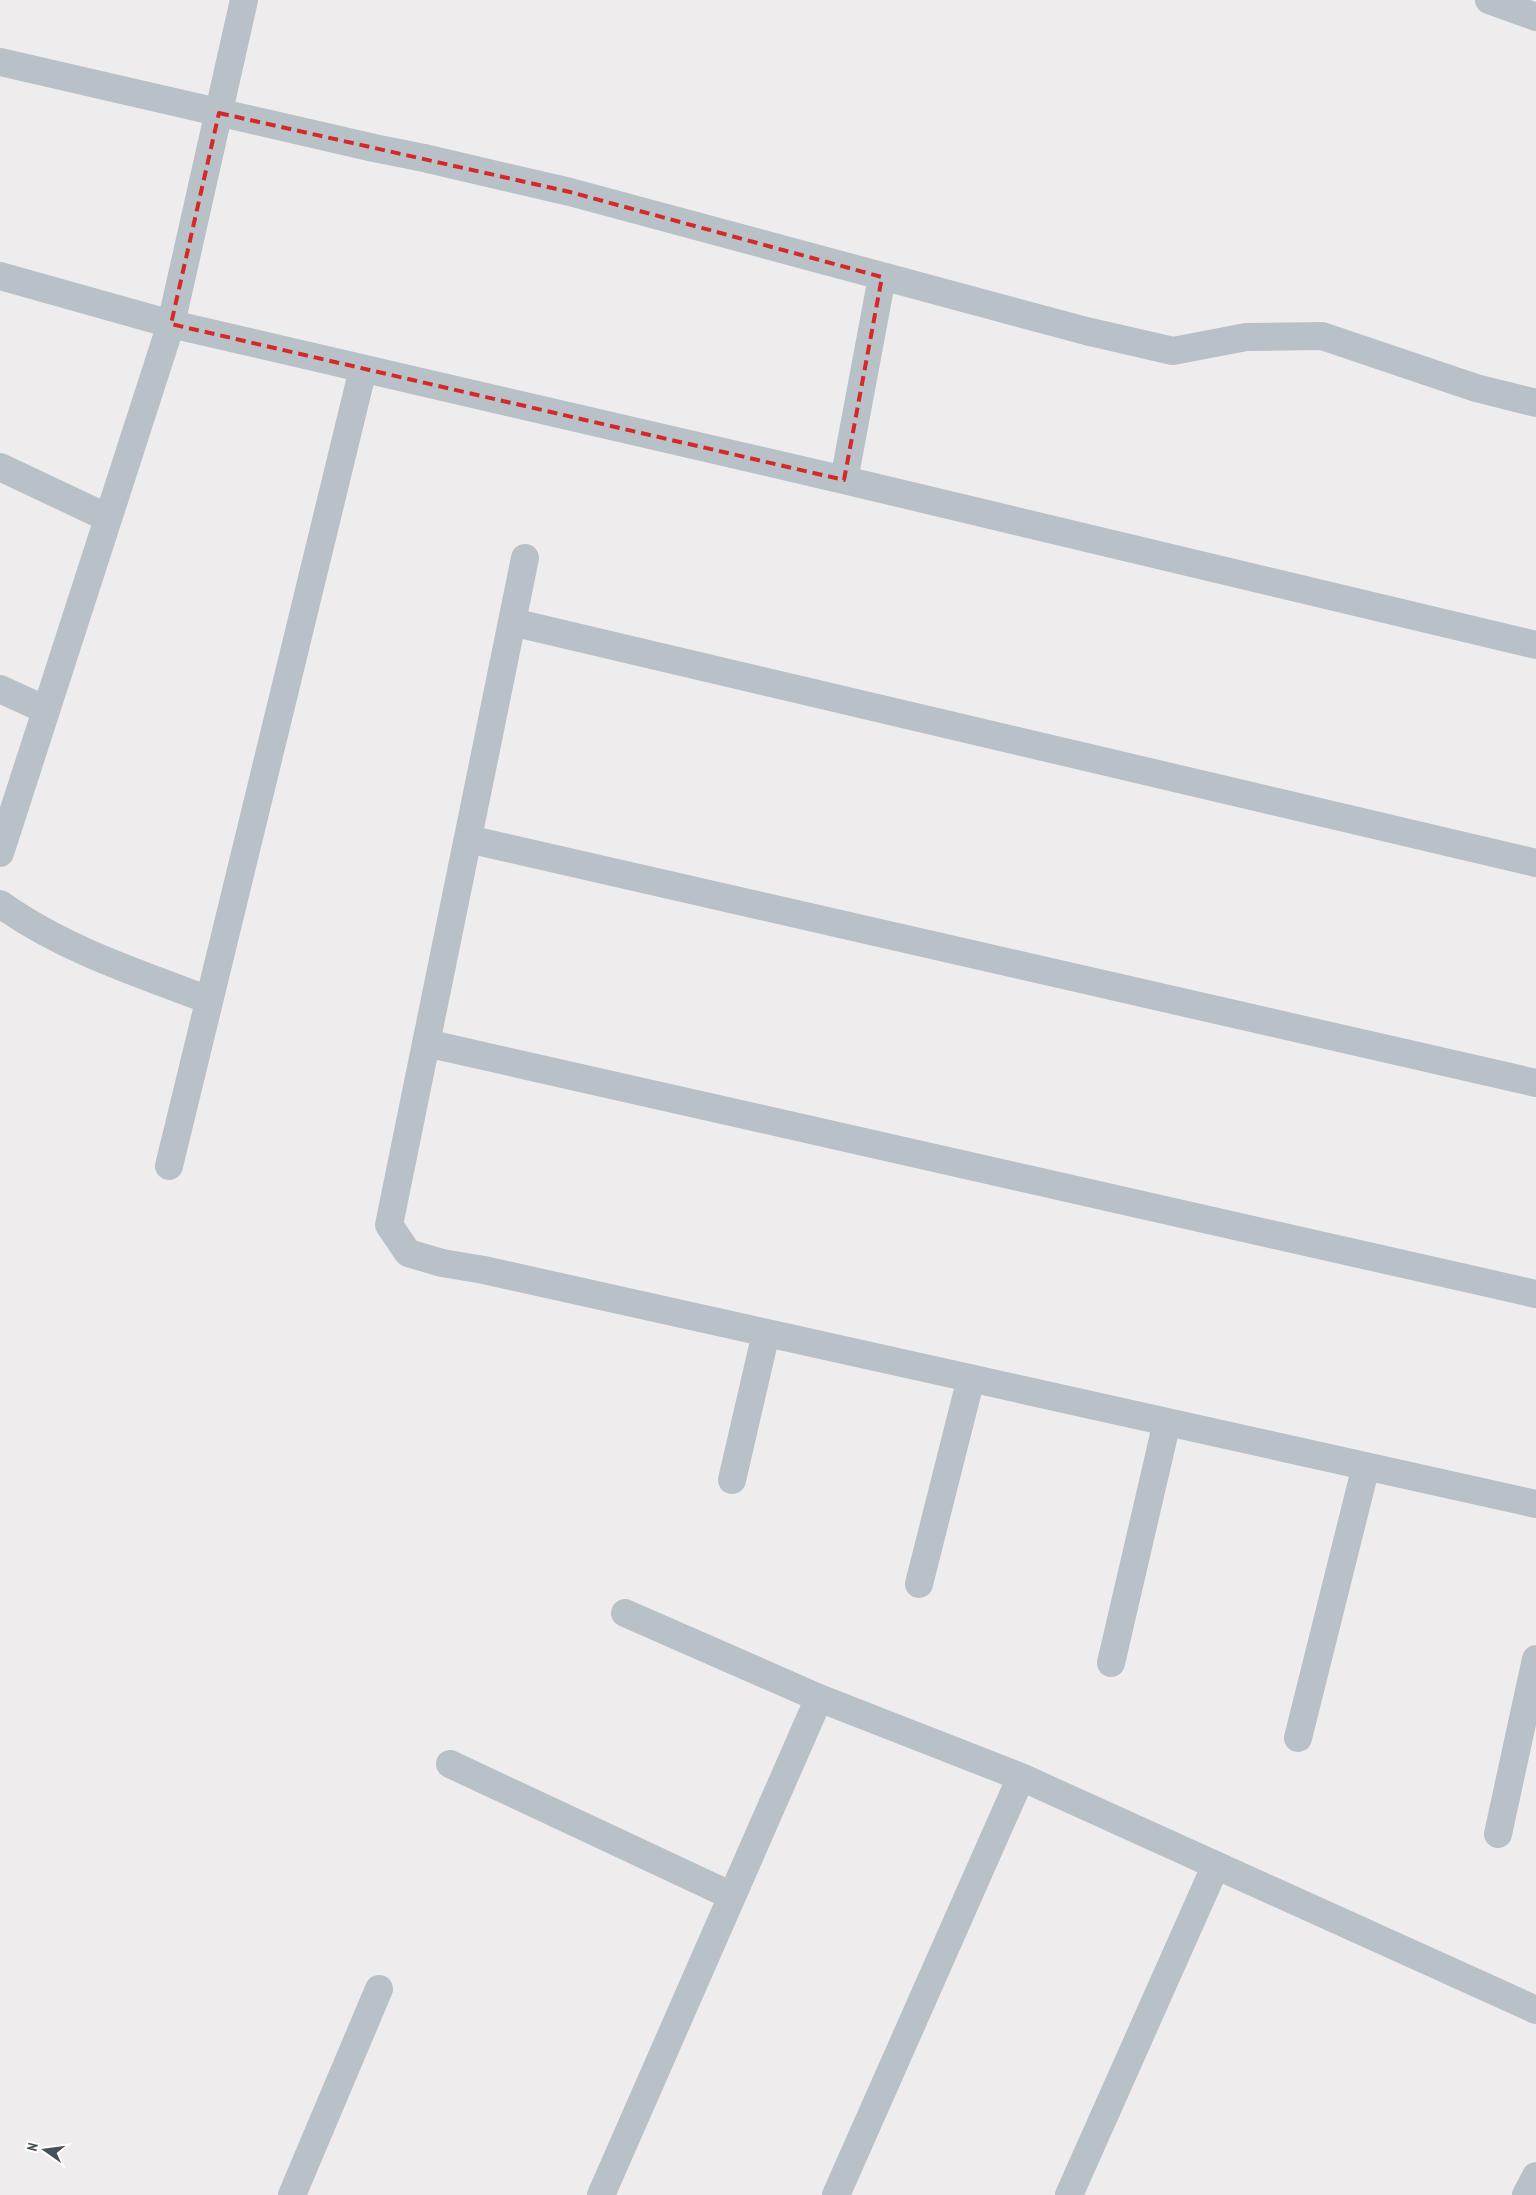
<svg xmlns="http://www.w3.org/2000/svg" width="1536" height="2195" font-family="'PT Sans Narrow',sans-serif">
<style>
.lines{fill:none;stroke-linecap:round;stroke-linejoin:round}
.minor{stroke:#b8c1c7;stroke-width:28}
.marked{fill:none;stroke:#d62828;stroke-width:4;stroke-dasharray:10 6;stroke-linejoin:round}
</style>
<rect width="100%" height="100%" fill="#eeecec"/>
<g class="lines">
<path class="minor" d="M1489,0L1536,17
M0,62L374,148L424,158L570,192L1086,331L1173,351L1246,337L1322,336L1476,388L1536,403
M0,276L171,324L844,480L1536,645
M0,467L108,518
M844,480L882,277
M525,558L389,1225L408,1253L442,1263L484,1270L1536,1504
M512,622L1536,863
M0,689L46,710
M468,839L1536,1083
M0,853L171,324L244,0
M0,904C63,949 137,973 209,1000
M426,1043L1536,1294
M169,1166L363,369
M732,1480L766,1333
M919,1584L971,1378
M625,1613L819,1698L1021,1777L1536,2010
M1111,1663L1167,1422
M1298,1738L1366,1466
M450,1764L732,1896
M1498,1834L1536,1659
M292,2195L379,1989
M601,2195L819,1698
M836,2195L1021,1777
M1069,2195L1215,1867
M1526,2195L1536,2176"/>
</g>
<path class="marked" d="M219,113L570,192L882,277L844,480L171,324Z"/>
<g transform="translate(45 2150) rotate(284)" stroke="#ffffff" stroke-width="4" paint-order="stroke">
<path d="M0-4L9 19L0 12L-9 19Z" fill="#465057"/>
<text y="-8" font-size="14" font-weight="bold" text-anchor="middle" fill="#465057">N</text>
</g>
</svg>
